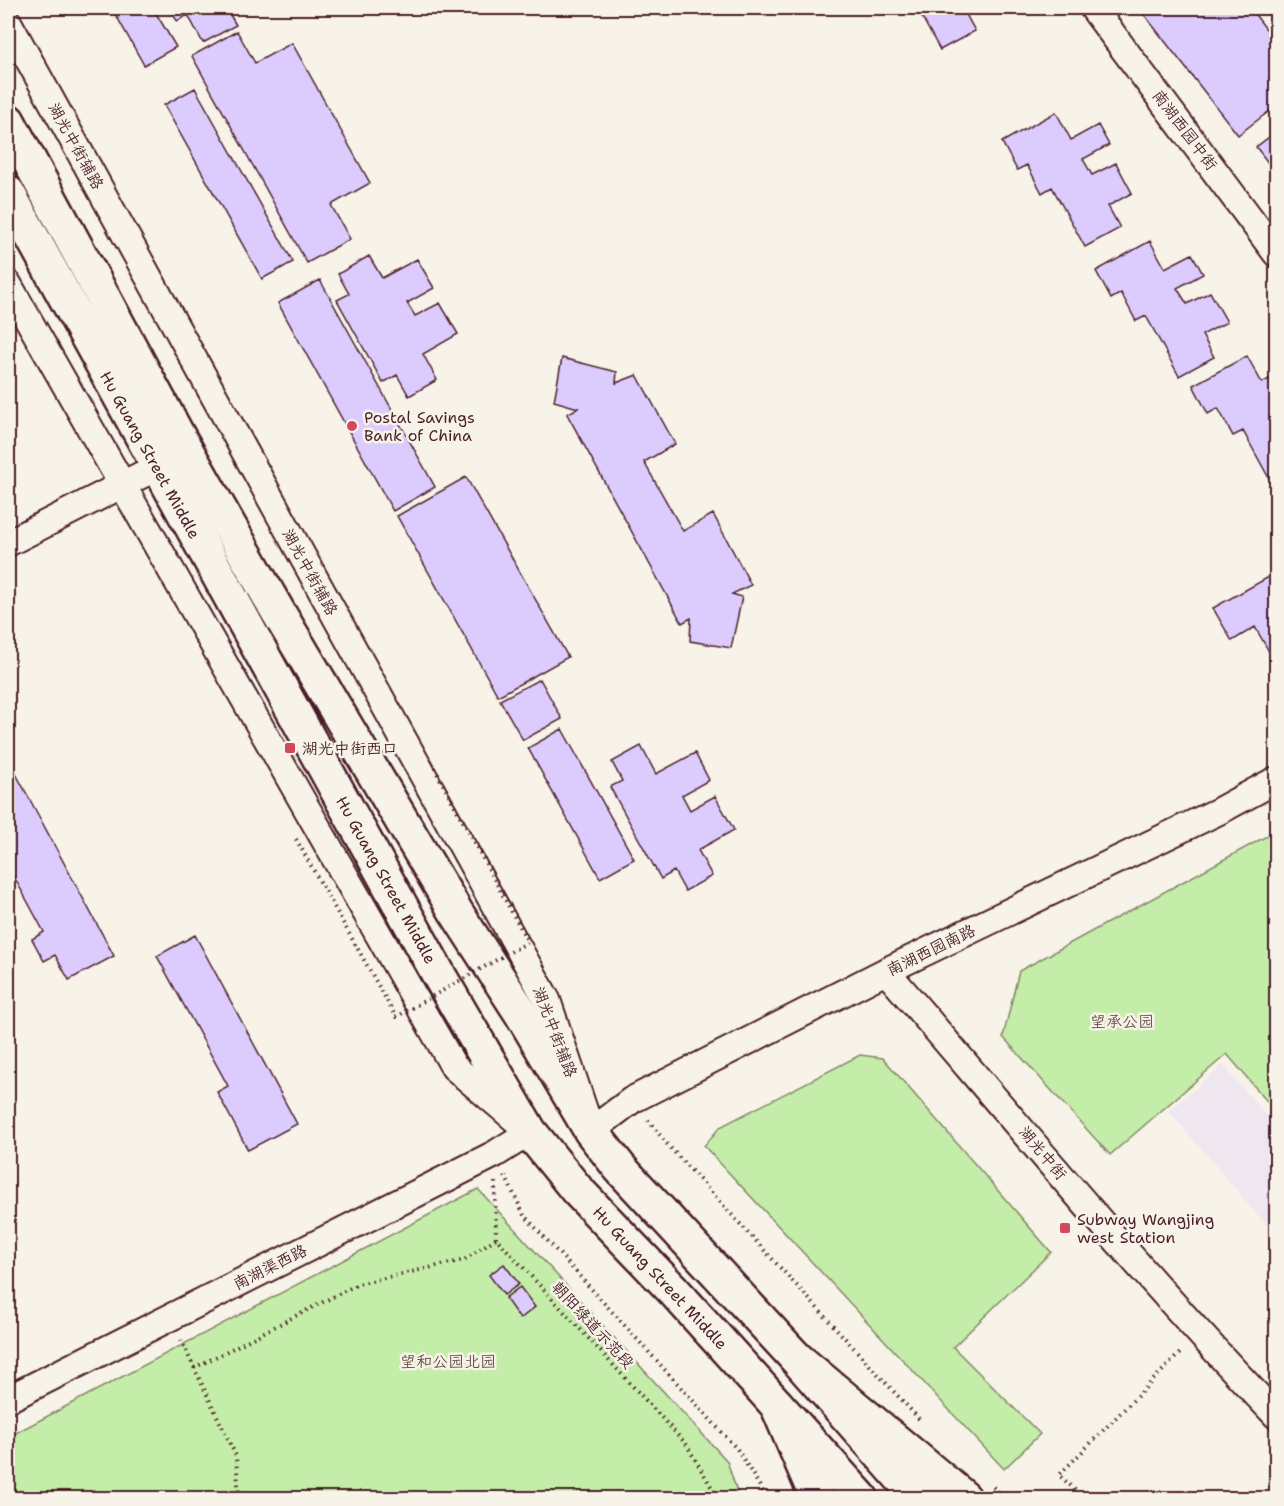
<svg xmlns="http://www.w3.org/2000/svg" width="1284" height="1506" font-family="'Shantell Sans','LXGW WenKai TC',sans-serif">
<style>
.built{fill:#efe7ef}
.green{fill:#c3eda8;stroke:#86866a;stroke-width:1.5}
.building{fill:#dcccfe;stroke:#4a1f2b;stroke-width:1.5}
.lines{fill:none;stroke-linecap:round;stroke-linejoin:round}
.minor-casing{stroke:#4a1f2b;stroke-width:30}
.major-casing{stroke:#4a1f2b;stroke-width:38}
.highway-casing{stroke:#4a1f2b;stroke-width:38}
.path{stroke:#4a1f2b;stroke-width:4;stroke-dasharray:1.5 4.5;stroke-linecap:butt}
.minor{stroke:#f7f3e8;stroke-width:26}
.major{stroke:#f7f3e8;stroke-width:33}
.highway{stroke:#f7f3e8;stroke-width:33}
.path-bridge{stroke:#4a1f2b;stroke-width:4;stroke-dasharray:1.5 4.5;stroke-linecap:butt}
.poi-dot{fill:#d1495b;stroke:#f7f3e8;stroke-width:2}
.labels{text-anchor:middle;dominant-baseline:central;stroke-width:5;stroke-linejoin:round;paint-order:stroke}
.street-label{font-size:16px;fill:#4a1f2b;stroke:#f7f3e8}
.poi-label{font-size:16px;fill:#4a1f2b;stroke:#f7f3e8;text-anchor:start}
.park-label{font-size:16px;fill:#68524a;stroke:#f7f3e8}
</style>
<rect width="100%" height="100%" fill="#f7f3e8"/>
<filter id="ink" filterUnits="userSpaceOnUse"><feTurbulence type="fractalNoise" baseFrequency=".0167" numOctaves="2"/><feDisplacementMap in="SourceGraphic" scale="12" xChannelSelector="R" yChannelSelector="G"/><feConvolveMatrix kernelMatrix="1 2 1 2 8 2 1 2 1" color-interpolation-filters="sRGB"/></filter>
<g filter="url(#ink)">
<path class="built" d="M1223,1065L1276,1127V1237L1169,1111Z"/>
<path class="green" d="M1276,831V1112L1227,1054L1110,1155L1003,1037L1019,971Z
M860,1055L883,1058L1051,1252L953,1347L1040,1434L1004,1469L704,1146L720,1127Z
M478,1189L727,1461L739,1498H8V1437Z"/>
<path class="building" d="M112,8H153L176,47L144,65Z
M170,8H226L236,25L203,43L188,15L177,21Z
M917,8H966L963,9L975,31L940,50Z
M1139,8H1250L1276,42V106L1238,135Z
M237,31L255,63L292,43L370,183L331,205L350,239L307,263L192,56Z
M195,88L293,262L262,279L164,105Z
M1056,112L1071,140L1098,125L1109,145L1083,159L1092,175L1116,163L1132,193L1108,206L1120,228L1085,247L1052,187L1042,193L1027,165L1017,170L1002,142Z
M1276,132V173L1256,147Z
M1150,241L1165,268L1192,254L1203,274L1177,288L1187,304L1210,292L1227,322L1202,335L1214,357L1179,376L1146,316L1136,321L1121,293L1111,299L1096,271Z
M369,256L382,278L417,259L434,288L407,303L415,316L440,303L458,334L423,354L437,380L409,396L397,375L383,383L337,300L349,294L338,274Z
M320,280L435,487L393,511L278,303Z
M1247,356L1262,383L1276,375L1274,402L1276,491L1243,431L1233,436L1218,408L1208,414L1193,385Z
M562,358L617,372L616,383L637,375L675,444L644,462L683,531L713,514L751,585L732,594L742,597L731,648L690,641L691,618L682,623L567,414L578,408L554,401Z
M466,477L568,657L498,696L397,516Z
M1276,573V652L1271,655L1255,627L1232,641L1213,608Z
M540,679L562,719L523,740L500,700Z
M562,729L634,859L600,878L528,748Z
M641,746L656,774L695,753L709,780L682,795L690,810L715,796L734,830L698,850L712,876L685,891L674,871L661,879L610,787L622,781L612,762Z
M8,759L114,956L69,980L55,955L44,961L32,939L44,932L12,873L8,876Z
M195,935L297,1124L248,1150L217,1092L228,1086L157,956Z
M504,1264L519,1284L504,1295L489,1275Z
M520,1287L535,1307L520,1319L505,1298Z"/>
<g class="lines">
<g class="minor-casing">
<path id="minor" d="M1093,8L1276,253
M8,22L547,1000L591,1131L632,1100L886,971L1219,811L1276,780
M8,284L454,1067L530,1132L495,1154L8,1399
M8,543L157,467
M886,971C1015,1121 1140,1273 1276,1415"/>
</g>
<g class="major-casing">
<path id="major" d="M8,121L177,434L277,610L456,912L523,1016L591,1131L620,1168L796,1358L919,1498
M8,193L440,977L530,1132L577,1190L674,1291L861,1498"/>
</g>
<g class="highway-casing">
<path id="highway" d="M796,1358L964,1498
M777,1405L817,1498"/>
</g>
<path class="path" d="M648,1120L666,1143L919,1419
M505,1176L524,1215L737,1449L767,1498
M495,1182L496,1238L686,1444L718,1498
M181,1340L236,1456L239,1498
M194,1368L358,1284L464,1260L496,1238
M993,1487L1005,1498
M1084,1498L1059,1475L1182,1351"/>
<use href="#minor" class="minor"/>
<use href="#major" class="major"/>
<use href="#highway" class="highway"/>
<path class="path-bridge" d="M296,839L396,1017L528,942L437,773"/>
</g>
</g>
<g class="poi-dot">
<circle cx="352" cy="426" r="6"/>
<rect x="284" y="742" width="12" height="12" rx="3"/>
<rect x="1059" y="1222" width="12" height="12" rx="3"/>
</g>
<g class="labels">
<g class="street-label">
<text transform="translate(1185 130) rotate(53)">南湖西园中街</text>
<text transform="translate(76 146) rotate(61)">湖光中街辅路</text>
<text transform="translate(150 455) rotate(61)">Hu Guang Street Middle</text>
<text transform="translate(310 572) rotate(61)">湖光中街辅路</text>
<text transform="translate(386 880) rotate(61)">Hu Guang Street Middle</text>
<text transform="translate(931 950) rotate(-26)">南湖西园南路</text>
<text transform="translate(555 1032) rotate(69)">湖光中街辅路</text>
<text transform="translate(1043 1153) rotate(50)">湖光中街</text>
<text transform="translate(270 1267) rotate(-27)">南湖渠西路</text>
<text transform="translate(660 1278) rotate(47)">Hu Guang Street Middle</text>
<text transform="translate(593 1325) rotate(47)">朝阳绿道示范段</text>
</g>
<g class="poi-label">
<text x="364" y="417">Postal Savings<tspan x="364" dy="18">Bank of China</tspan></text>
<text x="302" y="748">湖光中街西口</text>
<text x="1077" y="1219">Subway Wangjing<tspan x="1077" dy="18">west Station</tspan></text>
</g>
<g class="park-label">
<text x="1122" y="1021">望承公园</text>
<text x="448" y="1361">望和公园北园</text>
</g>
</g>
<rect width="1284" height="1506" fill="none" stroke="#f7f3e8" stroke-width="30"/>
<rect x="15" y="15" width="1254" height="1476" fill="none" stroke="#4a1f2b" stroke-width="2" filter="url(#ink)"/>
</svg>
